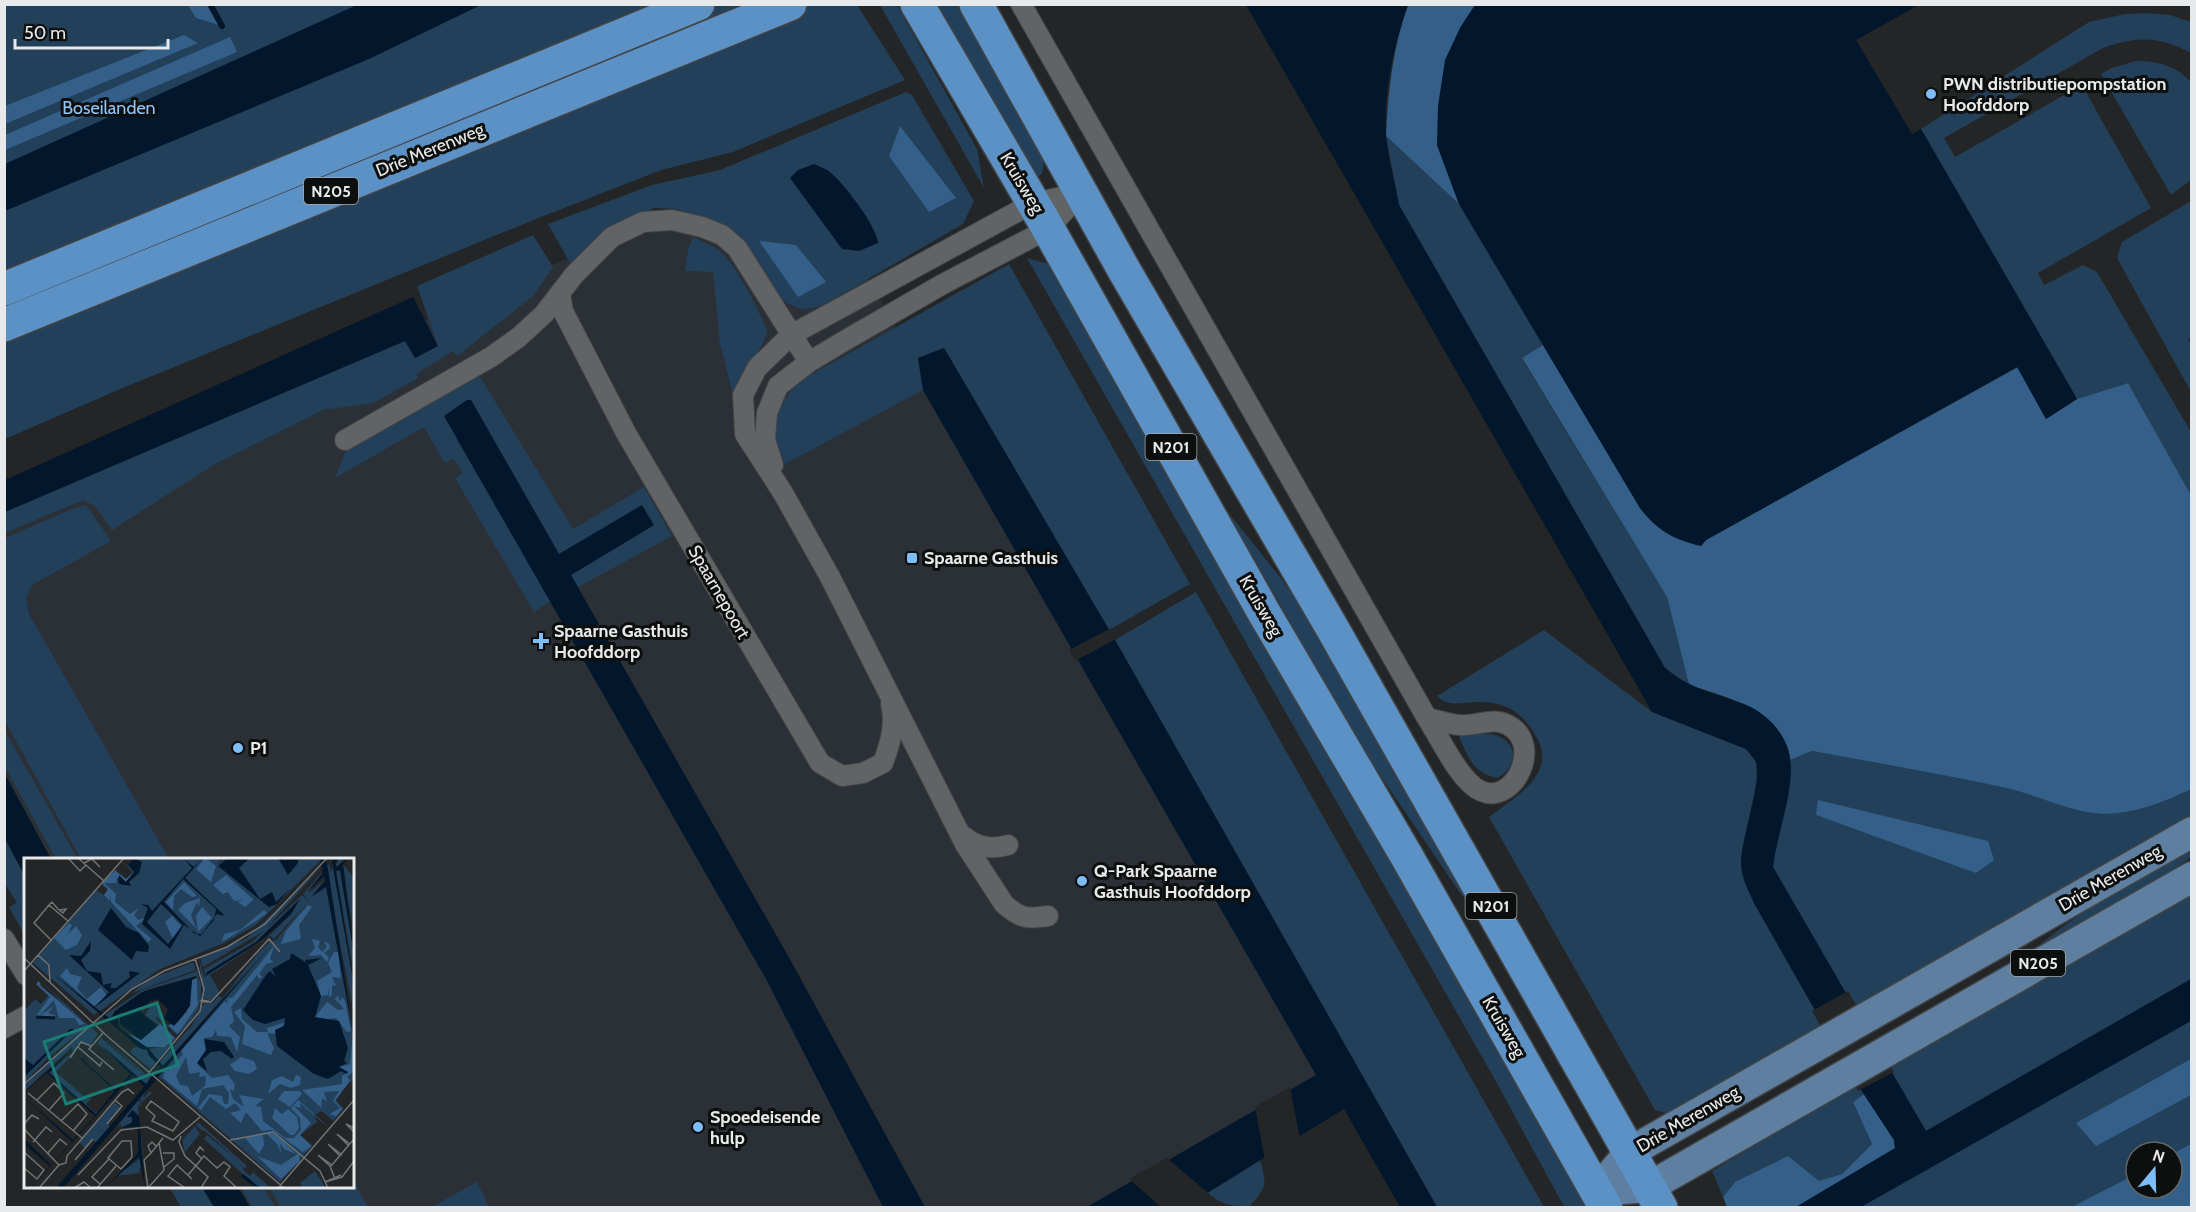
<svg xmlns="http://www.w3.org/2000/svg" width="2196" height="1212" font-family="Cabin,sans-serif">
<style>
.built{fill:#2a3036}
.green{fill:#23405b;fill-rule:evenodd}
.forest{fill:#345f88}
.water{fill:#02172b}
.pier{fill:#232526}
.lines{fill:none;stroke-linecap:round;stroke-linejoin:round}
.stream{stroke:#02172b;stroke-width:6}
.street-casing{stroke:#414344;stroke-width:22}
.primary-casing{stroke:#414344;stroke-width:33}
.highway-casing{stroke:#414344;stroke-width:36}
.street{stroke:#616365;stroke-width:20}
.primary{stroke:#5e7f9f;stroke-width:30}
.highway{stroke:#5c91c5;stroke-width:33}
.poi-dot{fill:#7fbdfa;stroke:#0d0e0e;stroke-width:2}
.labels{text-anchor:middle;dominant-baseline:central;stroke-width:6;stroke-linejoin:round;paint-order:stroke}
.shield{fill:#0d0e0e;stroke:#a6a7a8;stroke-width:1.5}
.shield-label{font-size:16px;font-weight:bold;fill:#e8e9ea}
.poi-label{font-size:18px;font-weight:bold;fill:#e8e9ea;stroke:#0d0e0e;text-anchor:start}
.park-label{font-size:18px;fill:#91c4f7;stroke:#0d0e0e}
.street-label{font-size:18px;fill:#e8e9ea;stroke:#0d0e0e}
.inset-river{fill:none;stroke:#02172b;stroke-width:3}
.inset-road{fill:none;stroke:#727374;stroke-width:1.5}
.view{fill:#1a7c74;fill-opacity:0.15;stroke:#1a7c74;stroke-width:3}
.inset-edge{fill:none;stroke:#e8e9ea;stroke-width:3}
</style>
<rect width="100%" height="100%" fill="#232526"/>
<path class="built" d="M798,158L1329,1075L1113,1207H245L233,1187L352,1186V860L50,859L5,779L4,504Z"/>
<path class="green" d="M5,5H857L905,80L733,152L661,170L531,221L118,390L5,439V342L158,275L666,70L635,12L577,39L5,277Z
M880,5H897L977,149L984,188Z
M932,5H958L1034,139L1044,161L1042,174L1032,180Z
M2146,13L2170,15L2191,22V53C2159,36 2137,36 2103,48L1944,138L1955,157L2082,85L2151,208L2038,273L2044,285L2083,265L2097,272L2191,432V495L2128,383L2077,399L1921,129L2089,22L2125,14Z
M2136,61C2158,61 2176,66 2191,82V180L2171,195L2101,74L2112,68Z
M906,92L912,95L974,201L963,224L825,304L813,308L801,309L787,303L774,293L741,236L716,223L677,209L654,208L608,230L570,263L548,224L652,185L720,170Z
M1386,136L1459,204L1543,345L1522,359L1667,597L1689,685L1665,668L1399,205Z
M2191,201V230L2190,231L2192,234V337L2188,339L2191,343V392L2117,258L2122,242Z
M533,235L553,267L533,296L457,356L453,351L416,374L418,378L373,403L323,410L215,464L112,530L95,506L83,500L5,533V512L405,341L415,358L438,346L417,286Z
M693,237C702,241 711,245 718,250C737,265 758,309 767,331C761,357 741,366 733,395L720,344L713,272L685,271L688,250Z
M1027,258L1052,265L1590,1207H1566L1562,1203L1498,1085Z
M1009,264L1190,584L1109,630L944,348L918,358L923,390L785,464L774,440L777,413L792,389L812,374Z
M479,375L573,529L644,487L672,536L578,587L571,575L653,526L643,506L559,554L471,400L457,440L551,601L534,612L455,478L463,473L454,459L445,463L424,427L335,478L346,450Z
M86,505L111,541L32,585L26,598L29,614L169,859H81L5,721V538L74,508Z
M1227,511L1280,577L1336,655L1495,936L1458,890L1363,750Z
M1196,592L1544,1207H1437L1115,640Z
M1544,630L1652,712L1746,749L1756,762L1757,780L1742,851L1754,903L1826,1030L1676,1116L1655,1110L1489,817C1512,799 1556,776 1538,740C1524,713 1507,701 1476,702C1461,703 1448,707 1437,696Z
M4,731H5L78,859H56L5,767Z
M1477,733C1486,734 1497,733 1505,740C1520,752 1512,771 1497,778C1471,772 1469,757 1458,735Z
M1812,751C1877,763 1942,774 2006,788C2038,795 2071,813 2104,814C2134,814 2165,802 2191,789V820L1857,1013L1773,867C1777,831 1789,797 1790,760ZM1816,815L1994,859L1976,872Z
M5,839L25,876V936L9,907L17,903L5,884Z
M2191,846V857L2144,890L2019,962C2074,914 2129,882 2191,846Z
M2191,893V979L1926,1131L1887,1067Z
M2191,1010V1207H1843ZM2136,1152H2172V1188H2136Z
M1857,1084L1864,1094L1853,1102L1872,1144L1842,1174L1820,1181L1735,1182L1723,1197L1712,1171Z
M1260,1160C1267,1185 1267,1186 1250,1206C1232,1207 1222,1205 1208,1193Z
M353,1181L368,1207H281L269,1187L352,1186Z
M477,1182L489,1207H432Z
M169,1187H202L214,1207H181Z
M241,1187H263L275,1207H252Z"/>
<path class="forest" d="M188,5H209L222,26L196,18Z
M1408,5H1475L1460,28L1437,145L1459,204L1386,136C1388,90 1393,47 1408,5Z
M184,35L198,43L5,124V106Z
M230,37L237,52L5,150V135Z
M900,126L956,198L929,212L889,156Z
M759,241L796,245L826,282L798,297Z
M1543,345L1640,508C1658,531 1673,539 1701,546L1706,540L2018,367L2046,419L2077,399L2128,383L2191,495V789C2165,802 2134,814 2104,814C2071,813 2038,795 2006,788C1942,774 1877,763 1812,751L1790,760C1784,710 1729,698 1689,685L1667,597L1522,358Z
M1818,800L1988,841L1994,860L1976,873L1816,815Z
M2191,1059V1095L2096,1146L2076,1123Z
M1864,1094L1894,1140L1895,1149L1796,1207H1727L1723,1197L1735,1182L1788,1156L1819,1181L1842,1174L1872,1144L1853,1102Z
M2191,1144V1207H2072L2136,1174V1188H2172V1154Z"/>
<path class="water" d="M359,4L481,5L369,59L5,211V164Z
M1246,5H1408C1394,45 1383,93 1386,136C1388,159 1395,182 1399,205L1665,668C1688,688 1716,694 1744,704C1755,708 1766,716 1774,725C1781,734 1789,746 1790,758C1795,789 1777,834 1773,867L1926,1131L2191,979V1021L1861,1207H1796L1895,1148L1894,1140L1857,1084L1754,903C1748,890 1741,877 1741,863C1741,838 1764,778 1755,760C1753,756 1749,753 1746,749L1652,712Z
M1475,5H1919L1856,40L1912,134L1921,129L2077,399L2046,419L2017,367L1706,540L1701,546C1673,539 1658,531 1640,508L1459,204L1437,145L1438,106L1445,60L1460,28Z
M814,164C818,166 823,168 827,170C841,179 877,226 878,243L859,251L842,249L790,178L798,170Z
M413,297L438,346L415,358L405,341L5,512V480Z
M944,348L1115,640L1437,1207H1400L1344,1109L1184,1207H1087L1316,1075L923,390L918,358Z
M467,400H471L559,554L642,505L654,525L571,575L791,961L925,1207H883L766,979L444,416Z
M5,774L51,859L26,860L25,876L5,839Z
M202,1187H238L250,1207H214Z"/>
<path class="pier" d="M1111,628L1118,638L1075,661L1069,650Z
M1848,991L1894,1072L1858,1091L1812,1011Z
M1290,1087L1300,1139L1265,1161L1255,1107Z
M1167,1158L1208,1193L1210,1195L1189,1208L1161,1207L1129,1179Z"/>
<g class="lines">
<path class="stream" d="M210,4L222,26"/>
<g class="street-casing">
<path id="street" d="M1021,4L1427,718C1440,738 1460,782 1481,791C1514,806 1544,744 1508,725C1492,716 1476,727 1459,725C1448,724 1437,720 1427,718
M560,294L563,311L626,433L820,763L842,776L863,773L883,763C890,744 896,724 891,704
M345,440L491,357L519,337L544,314L574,275L612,237L643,222L672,220L702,227L722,235L737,248L809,362
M773,465L765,440L767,413L778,386L809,362L844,341L943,284L1048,229L1081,193
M962,835C977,847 990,850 1008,845
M1048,916C1027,919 1021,919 1004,904L965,844L830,577L783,493L745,434L743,395L757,368L791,335L1033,203L1081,193
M4,939L26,975
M4,1028L26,1016"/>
</g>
<g class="primary-casing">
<path id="primary" d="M1597,1191L1630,1152L2192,832
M1597,1191L1649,1187L2192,877"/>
</g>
<g class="highway-casing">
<path id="highway" d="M917,4L1045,223L1263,611L1406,855L1606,1208
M976,4L1124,270L1331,626L1661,1208
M4,289L698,4
M4,325L790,4"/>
</g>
<use href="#street" class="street"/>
<use href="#primary" class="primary"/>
<use href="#highway" class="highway"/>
</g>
<g class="poi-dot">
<circle cx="1931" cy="94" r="6"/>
<rect x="906" y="552" width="12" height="12" rx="3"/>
<path d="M538 632h6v6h6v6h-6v6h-6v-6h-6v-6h6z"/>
<circle cx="238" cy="748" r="6"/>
<circle cx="1082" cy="881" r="6"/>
<circle cx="698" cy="1127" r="6"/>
</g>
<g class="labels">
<g class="shield">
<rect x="304" y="178" width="54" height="26" rx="4.5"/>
<rect x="1145.5" y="434" width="51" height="26" rx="4.5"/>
<rect x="1465.5" y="893" width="51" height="26" rx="4.5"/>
<rect x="2011" y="950" width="54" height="26" rx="4.5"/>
</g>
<g class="shield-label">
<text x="331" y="191">N205</text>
<text x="1171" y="447">N201</text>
<text x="1491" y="906">N201</text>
<text x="2038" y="963">N205</text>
</g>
<g class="poi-label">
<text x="1943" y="84">PWN distributiepompstation<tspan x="1943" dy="21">Hoofddorp</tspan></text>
<text x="924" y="558">Spaarne Gasthuis</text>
<text x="554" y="631">Spaarne Gasthuis<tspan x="554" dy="21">Hoofddorp</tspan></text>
<text x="250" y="748">P1</text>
<text x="1094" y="871">Q-Park Spaarne<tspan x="1094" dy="21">Gasthuis Hoofddorp</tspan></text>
<text x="710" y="1117">Spoedeisende<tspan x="710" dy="21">hulp</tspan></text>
</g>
<g class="park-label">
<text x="109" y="108">Boseilanden</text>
</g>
<g class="street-label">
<text transform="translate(430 150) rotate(-22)">Drie Merenweg</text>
<text transform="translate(1022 183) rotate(59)">Kruisweg</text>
<text transform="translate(719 592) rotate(60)">Spaarnepoort</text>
<text transform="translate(1261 606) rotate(60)">Kruisweg</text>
<text transform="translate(2110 878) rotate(-30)">Drie Merenweg</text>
<text transform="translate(1504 1027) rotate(60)">Kruisweg</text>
<text transform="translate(1688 1119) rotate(-30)">Drie Merenweg</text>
</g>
</g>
<g transform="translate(24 858)">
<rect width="330" height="330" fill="#232526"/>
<path d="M111,0H197L193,7L200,0L297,2L232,67L200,85L136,111L70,157L9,105L72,32L80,37L84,32L78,27L83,21L102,25L111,15L104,8ZM310,0V11L315,0H321L310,12L330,127V157L303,19L302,9L305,6L307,15ZM319,6L330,20V75L324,42ZM298,8L240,73L179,109L176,100L223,80ZM316,12L330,96V117L312,13ZM299,13L284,36L302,20L288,38L300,26L305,36L330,178V222L327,223L330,229L326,223L317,232L312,242L320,251L309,263L298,253L290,257L293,264L276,277L288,288L256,324L133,217L246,85L139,208L135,205L169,166L179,146L189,145L195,138L198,140L235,94L246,83L252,82L283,45L250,81L246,78L186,117L196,135L189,143L180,141L175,100L180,118L182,120L180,111L228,84L278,37L285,43L279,36ZM276,41L267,56L241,82L183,116L232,84ZM169,104L172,112L108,135L124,122ZM173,113L177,127V141L174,152L162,170L153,177L133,159L131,160L152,180L133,203L125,191L143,188L151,179L121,157L127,148L135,147L138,163L155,175L174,147L173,118L122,132L91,153L88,161L81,157L118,132ZM17,123L74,176L67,186H52L53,188L47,198L32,214L63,241L68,240L62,246L72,255L78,249L72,257L25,214L49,194L48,189L0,233V227L55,175L25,199L0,225V153L11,141L17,146L26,135L39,145ZM79,179L126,220L122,227L74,186L69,194L77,180L122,219ZM110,189L123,191L132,204L126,211L106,194ZM122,232L119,240L125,234H129L116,246L119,250L114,246L115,258L109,252L107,266L114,268L97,269V266L92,270L115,241V245L118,242L115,240ZM91,244L96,249L83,266L86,268L72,285L69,282L61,290L55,284ZM174,264L223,308L220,311L216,305L220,313L226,318L229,314L247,330H227L230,326L180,281L183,277L215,303L181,273L177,272L172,267ZM171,268L176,276L161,294L158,282ZM117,275L119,298L115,315L92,318L117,300ZM291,313L301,329L278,330L276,325Z" fill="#23405b" fill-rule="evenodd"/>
<path d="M181,0L192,8L187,24L172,11ZM98,3L110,14L102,24L94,19L92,25H80L92,36L91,44L106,56L115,50L110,57L114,62L122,60L112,68L128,81L124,84L87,44V33L86,43L80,37L84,31L78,25L91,12L102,21L109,14ZM202,17L229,41V42L221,49L214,44L219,42L210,43L204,34L199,36L189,27ZM160,24L173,38L168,39L157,31L150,38L149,52L142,44ZM176,40L175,49L173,44L167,57L172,70L154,52L161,45ZM284,47L288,49L275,67L277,81L257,86L262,73ZM178,49L188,60L174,74L172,58ZM240,52L243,55L232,63L198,84L200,76L216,72ZM148,58L157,68L149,81L141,64ZM45,65L48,67L44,76L52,68L58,77L53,87L42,92L30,80ZM288,81L296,83L294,89L298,94L303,89L300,83L305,86L306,90L300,95L305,99L303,104L297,97L284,98L291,90ZM250,88L246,101L250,104L242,106L235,116L239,119L235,121L233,117L207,149L210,163L205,168L216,179L213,194L207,179L193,178L192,172L188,179L180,180L183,190L174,207L188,220L204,217L211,226L210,233L206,231L209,241L217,247L220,248L215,237L240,241L231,248L237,249L239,263L261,280H270L277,272L276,260L267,250L274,242L299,264L304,269L276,245L277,250L270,248L287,265L276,277L288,288L279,294L248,272L238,273L222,254L217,265L206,255L217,252L211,245L202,251L186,239L177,252L174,250L185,236L198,238L200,246H204L205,235L199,227L178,231L173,248L139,220L141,211L144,213L159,196L157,193L161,188L201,143L204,146L203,141L209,139ZM162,199L165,216L176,214L175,219L182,218L181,228L168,238L164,228L156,227L152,218ZM310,94H314L317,120L308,119L312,128L308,127V137L305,139L304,128V137L297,138L293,123L308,114L304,105ZM43,110L46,116L58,119L53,130L63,141L77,129L83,138L70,148L36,118ZM173,120L174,147L154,176L144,167L153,165L163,153L168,122ZM15,123L17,128L61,166L55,167L51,160H35L30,142L15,158L30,148L24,155L33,158H12L26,139L12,126ZM314,137L316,144L318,139L321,143L327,173L323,174L312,160L298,162L291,159L303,144L314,152L320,151L311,141ZM217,150L218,161L233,174H244L243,170L262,164L251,176L243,175L250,190L247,197L218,186L221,168L210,154ZM136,166L151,180L141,189H119L104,175L117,182ZM329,174L330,214L323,218L326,223L311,243L318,251L312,258L306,256L316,250L309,243L315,233L300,234L303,244L298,240L297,250L305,257L278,232L318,226V218L324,214L315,209L326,206ZM217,199L230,203L233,211L225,216L211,213L206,207ZM272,217L277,219L276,227L267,230L256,226L244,236L248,222L258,218L269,224ZM260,233H276L278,236L266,249L254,241ZM251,250L258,256L264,251L273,259L275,270L270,277H266L248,260ZM247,274L259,283L272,296L260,291L256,285L257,296L254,287L243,276L239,277L240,287L235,296L221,280ZM275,295L276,303L257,321L233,298L257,307Z" fill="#345f88" fill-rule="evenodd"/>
<path d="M110,0L118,4L115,15L105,24L107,28L95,26V17L102,24L110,14L104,7ZM179,0L161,20L201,58L193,56L176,78L160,67L146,91L118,66L124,50L117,46L124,47L128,53L168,10L161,2L170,9ZM159,21L192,51L190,62L178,76H171L140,44ZM137,46L159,67L144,86L123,64ZM203,0H226L215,10L236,41L248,34L252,44L267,30L253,46L245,49L194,8ZM254,0H274V5L264,17ZM296,0H301L304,11L330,181L302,29L287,39L301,23L300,18L282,35L299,15ZM315,0L311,5L313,9L324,0L319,7L330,96L316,12L312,13L330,127L309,10L308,3ZM276,41L267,56L239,81L182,118L183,114L232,84ZM87,50L102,69L115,75L125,88L124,94L112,93L108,102L74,72ZM67,83L66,93L57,102L63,113L77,115L79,127L88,125L86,130H92L106,119L105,113L116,115L71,149L85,134L45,97L57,98ZM248,86L40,329L32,330L120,229L109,217L7,330L26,308L0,286V281L27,307L48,284L0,239L49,282L71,258L23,215L3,232L47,192L25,215L72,256L91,233L51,196L59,202L62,198L60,203L92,232L106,216L75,185L122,226L137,209L125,198L123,192L117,191L28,115L86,161L91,153L118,134L173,118L168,122L166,148L150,168L136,157L141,160L144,151L134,141L126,143L116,153L133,168L117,182L96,166V157L105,149L93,157L95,170L124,190L139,208ZM267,95L283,105L281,102L298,100L284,107L297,138L291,159L315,163L324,190L320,203L323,205L315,209L324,214L322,216L317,213L304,221L290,216L253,188L251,172L260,168L261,160L241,166L229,162L219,152L242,117L246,113L252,119L248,111L266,101ZM46,171H50L0,219V200L9,207ZM180,181L200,184L210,199L216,193L208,201L197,193L187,194L179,201L183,213L173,205L182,192ZM108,252L115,258L121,330L115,298L81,330L114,295V268L97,270L109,264L108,259H103Z" fill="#02172b" fill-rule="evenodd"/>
<path class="inset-river" d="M12,159L31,160M218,317L234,330"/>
<path class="inset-road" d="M44,0L56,13L62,7M54,0L80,23M60,5L68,1L76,9M25,47L10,65L28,83M25,47L28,44L34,51L39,55L42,51L36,52M25,47L44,63M14,97L25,107L26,124M0,100L83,178L260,330M0,113L100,0M177,143L179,142L187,144H179ZM187,144L245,81L256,94M79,175L65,191L90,212M54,189L76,208L78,204M46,200L57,184L67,188M123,217L176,153L180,131L171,100M0,226L108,131L140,113L203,89L241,66L303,0M4,235L58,280M13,242L30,225L40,235L25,252M127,243L155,264L149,273L128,263L131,258L122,250ZM37,263L54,246L63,256L49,273M0,266L8,257L15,261M83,266L98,248L91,242M330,270L322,266L330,274M0,271L35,307M157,278L155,284L161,298L184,319L177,330M206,282L249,274L296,313L304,330M98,283H107L108,299L97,311L84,300ZM9,284L22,269L28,274M135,285L140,312L124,330L120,302L127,295L139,280M325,288L313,276L326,286M0,294L20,312L13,321L0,310M127,295L124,288L128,284L132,288M139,295H150V301L140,309M23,296L36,281L43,287M316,298L304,286L318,297M178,301L172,295L176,289L180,293M51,302L69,281M308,307L294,297L306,308L311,321M307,308L330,281M54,317L97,272L123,269L149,282L176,259M164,317L180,298L193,310L200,304L206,309L200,318L213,330M317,317L301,324L318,319L330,303M76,326L68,319L85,301M15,330L35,307L42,305L43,298L98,234L104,231L110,236M50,330L60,324L67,330M73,330L92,308M161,330L144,318L153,307L168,321M254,330L330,242"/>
<path class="view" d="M133,145L154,207L42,246L20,184Z"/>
<rect width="330" height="330" class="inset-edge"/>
</g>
<rect width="2196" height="1212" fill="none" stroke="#e8e9ea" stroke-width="12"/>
<g transform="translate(2154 1170) rotate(19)"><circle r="28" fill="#0d0e0e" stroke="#656666" stroke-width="1.5"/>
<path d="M0-4.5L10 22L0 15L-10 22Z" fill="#7fbdfa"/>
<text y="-9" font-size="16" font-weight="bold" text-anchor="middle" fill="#e8e9ea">N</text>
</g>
<path d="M15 39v9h153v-9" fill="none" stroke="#e8e9ea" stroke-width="3"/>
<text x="24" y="39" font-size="18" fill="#e8e9ea" stroke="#0d0e0e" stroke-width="4.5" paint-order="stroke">50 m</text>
</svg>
